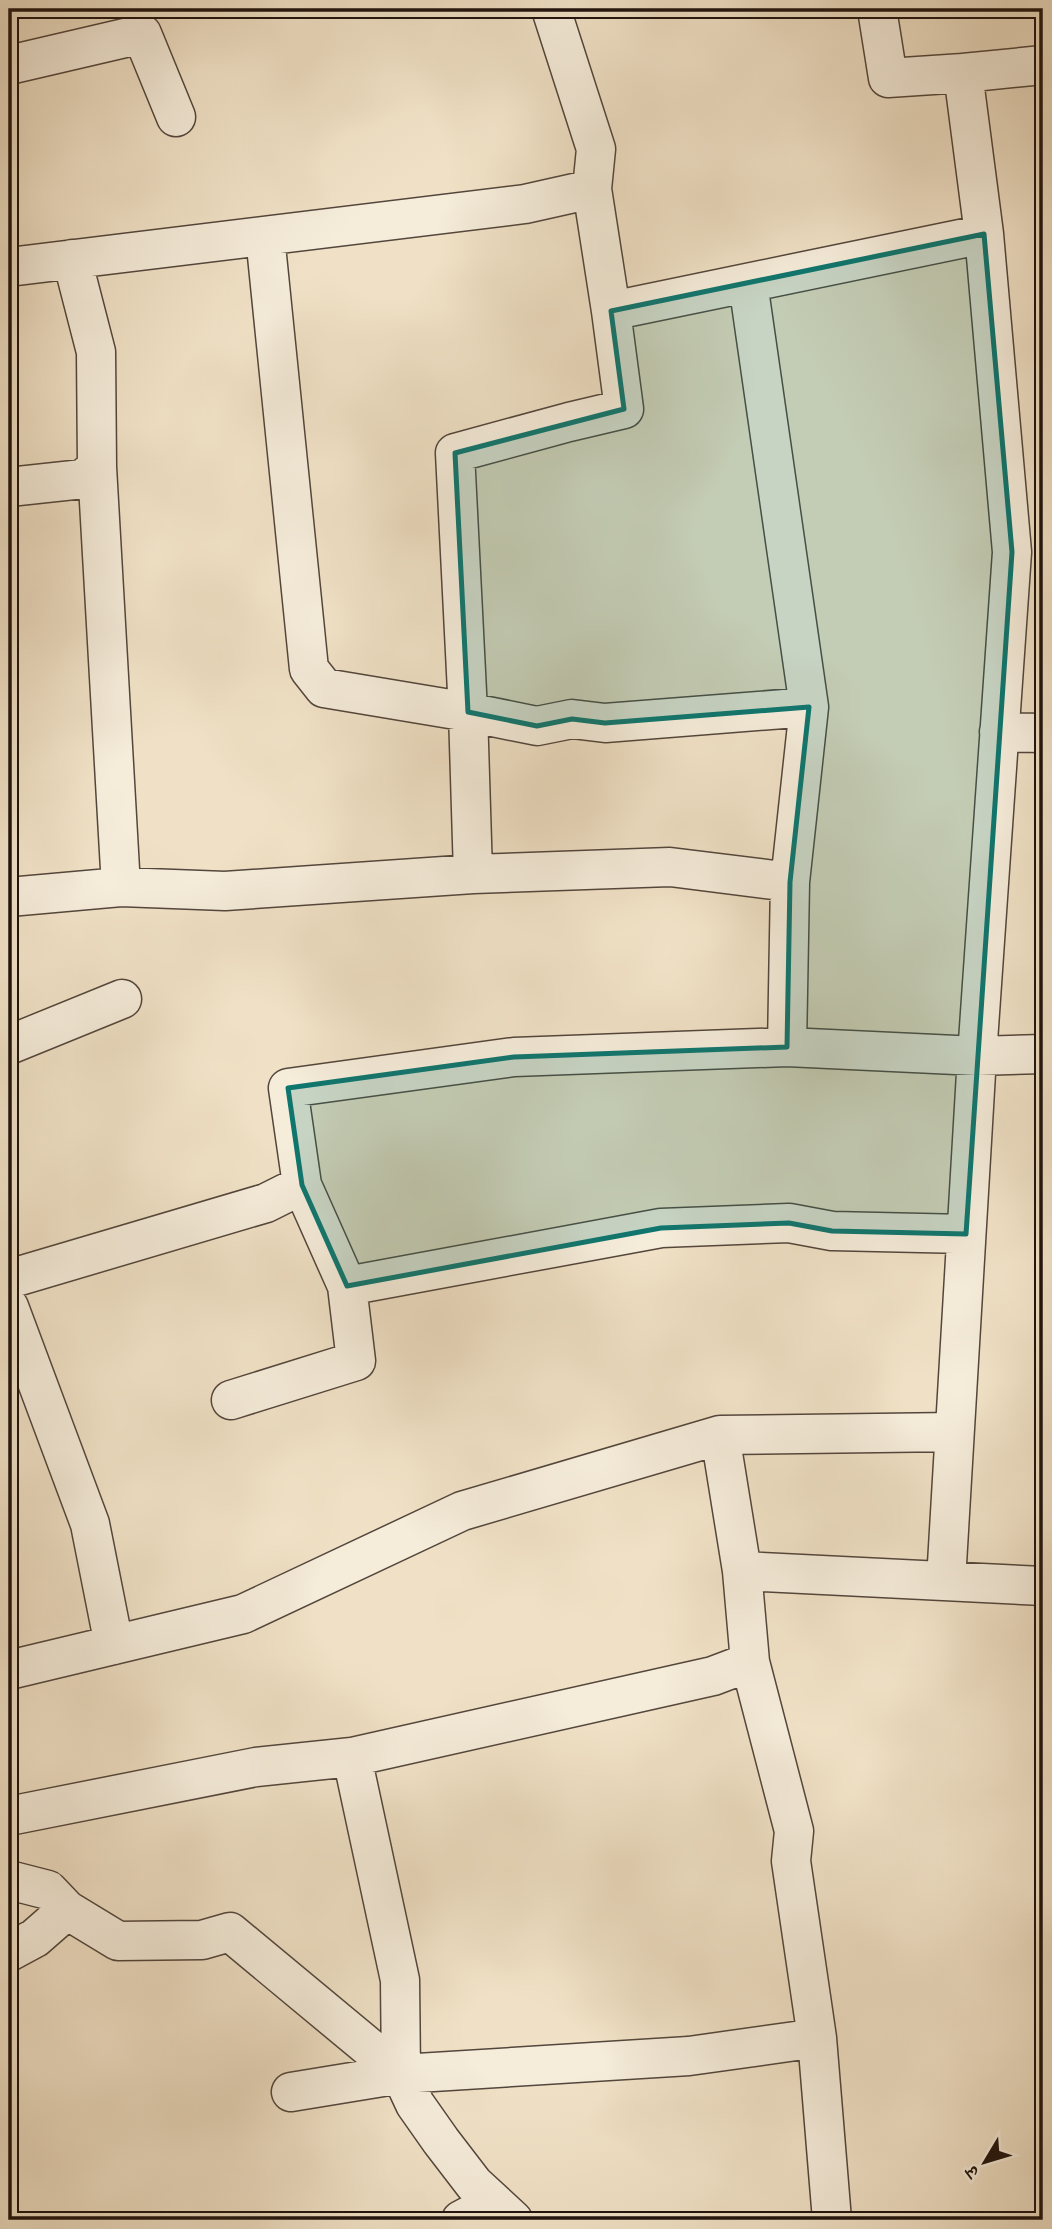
<svg xmlns="http://www.w3.org/2000/svg" width="1052" height="2229" font-family="'Libre Caslon Text','Noto Serif Devanagari',serif">
<style>
.lines{fill:none;stroke-linecap:round;stroke-linejoin:round}
.minor-casing{stroke:#53463c;stroke-width:41}
.minor{stroke:#f5ecda;stroke-width:38}
.marked{fill:#0f766e;fill-opacity:0.2;stroke:#0f766e;stroke-width:5;stroke-linejoin:round}
</style>
<rect width="100%" height="100%" fill="#f0e1c6"/>
<filter id="stains"><feTurbulence type="fractalNoise" baseFrequency=".00286" numOctaves="4"/><feColorMatrix values="0 0 0 0 .2 0 0 0 0 .09 0 0 0 0 .02 0 0 0 .5 -.17"/></filter>
<radialGradient id="worn" r=".72"><stop offset=".6" stop-color="#630" stop-opacity="0"/><stop offset="1" stop-color="#630" stop-opacity=".3"/></radialGradient>
<g class="lines">
<g class="minor-casing">
<path id="minor" d="M551,9L596,149L592,189
M877,9L888,78L963,73L984,234L1012,552L977,1056L946,1581
M9,65L142,34L176,117
M963,73L1043,65
M265,236L309,669L324,688L468,712L537,726L572,719L605,723L809,707
M9,267L525,204L592,189L611,311L984,234
M748,283L809,707L790,882L787,1047
M97,467L121,887
M9,487L83,479L97,467L96,352L72,259
M999,732L1043,733
M473,874L468,712L455,453L569,422L624,409L611,311
M9,897L121,887L225,891L473,874L670,867L790,882
M9,1045L122,999
M9,1279L266,1203L302,1185
M347,1286L661,1228L789,1223L832,1231L966,1234
M9,1307L90,1524L114,1645
M231,1400L356,1361L347,1286L302,1185L288,1088L514,1057L787,1047L977,1056L1043,1054
M720,1435L954,1432
M742,1571L750,1662L794,1831L791,1861L817,2038L832,2220
M9,1670L243,1614L462,1511L720,1435L742,1571L1043,1586
M352,1757L400,1980L401,2074L415,2104L441,2141L474,2184L513,2220
M9,1816L256,1767L352,1757L713,1676L750,1662
M9,1880L48,1890L67,1910L118,1941L202,1940L230,1932L401,2074
M9,1952L35,1938L67,1910
M291,2092L401,2074L689,2056L817,2038
M461,2220L493,2203"/>
</g>
<use href="#minor" class="minor"/>
</g>
<path class="marked" d="M984,234L1012,552L966,1234L832,1231L789,1223L661,1228L347,1286L302,1185L288,1088L514,1057L787,1047L790,882L809,707L605,723L572,719L537,726L468,712L455,453L624,409L611,311Z"/>
<rect width="1052" height="2229" fill="none" stroke="#f0e1c6" stroke-width="35"/>
<rect x="10" y="10" width="1031" height="2208" fill="none" stroke="#1f130e" stroke-width="3.5"/>
<rect x="18" y="18" width="1017" height="2194" fill="none" stroke="#1f130e" stroke-width="2"/>
<g transform="translate(985 2162) rotate(232)" stroke="#f5ecda" stroke-width="5" paint-order="stroke">
<path d="M0-5L12 26L0 18L-12 26Z" fill="#1f130e"/>
<text y="-10" font-size="19" font-weight="bold" text-anchor="middle" fill="#1f130e">उ</text>
</g>
<rect width="100%" height="100%" filter="url(#stains)"/>
<rect width="100%" height="100%" fill="url(#worn)"/>
</svg>
